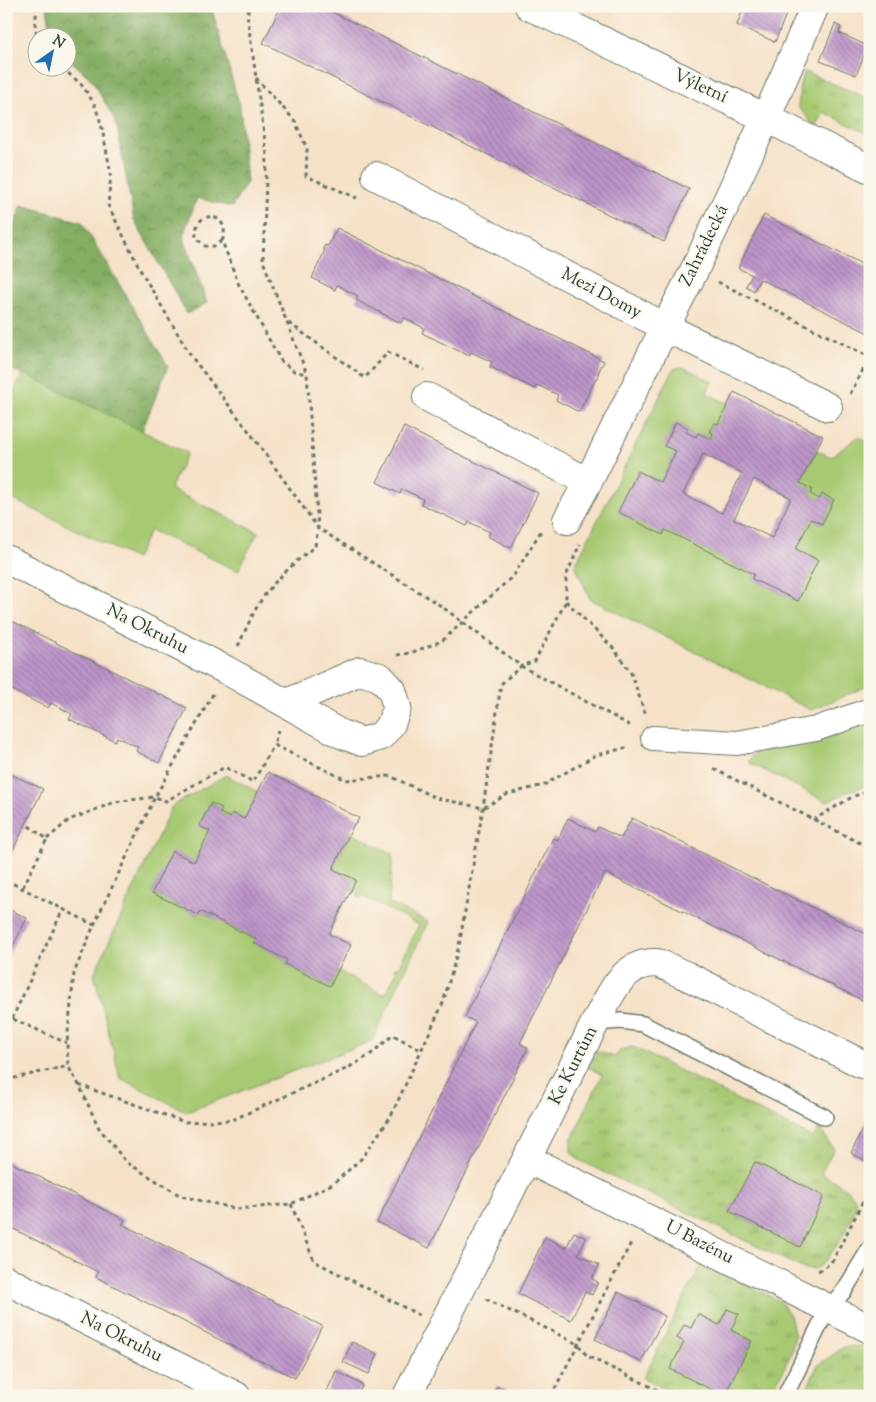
<svg xmlns="http://www.w3.org/2000/svg" width="876" height="1402" font-family="'Sorts Mill Goudy',serif">
<style>
.grass{fill:url(#grass-tufts);stroke:#638353;fill-rule:evenodd}
.forest{fill:url(#forest-crowns);stroke:#52754c}
.park{fill:#a7c972;stroke:#638353}
.lines{fill:none;stroke-linecap:round;stroke-linejoin:round}
.stream{stroke:#51a4cc;stroke-width:9}
.building{fill:url(#building-back-hatch);fill-rule:evenodd}
.service-casing{stroke:#6a7667;stroke-width:18}
.pedestrian-casing{stroke:#6a7667;stroke-width:26}
.minor-casing{stroke:#6a7667;stroke-width:30}
.path{stroke:#6a7667;stroke-width:3;stroke-dasharray:4 4;stroke-linecap:butt}
.service{stroke:#fff;stroke-width:15}
.pedestrian{stroke:#fff;stroke-width:24}
.minor{stroke:#fff;stroke-width:28}
.labels{text-anchor:middle;dominant-baseline:central;stroke-width:4;stroke-linejoin:round;paint-order:stroke}
.street-label{font-size:18px;fill:#1f3d34;stroke:#fbf7ec}
</style>
<defs>
<pattern id="grass-tufts" width="24" height="20" patternUnits="userSpaceOnUse" patternTransform="scale(1.25)"><rect width="24" height="20" fill="#a7c972"/><path d="M3 7l-1-3M5 7V3M7 7l1-3M15 17l-1-3M17 17v-4M19 17l1-3" fill="none" stroke="#87a45e"/></pattern>
<pattern id="forest-crowns" width="20" height="18" patternUnits="userSpaceOnUse" patternTransform="scale(1.25)"><rect width="20" height="18" fill="#85ad64"/><path d="M2 6a3 3 0 1 1 6 0M12 15a3 3 0 1 1 6 0" fill="none" stroke="#6c8e53"/></pattern>
<pattern id="building-back-hatch" width="6" height="6" patternUnits="userSpaceOnUse" patternTransform="scale(1.25)"><rect width="6" height="6" fill="#be95ca"/><path d="M-1 5l2 2M0 0l6 6M5-1l2 2" fill="none" stroke="#9a7ba5"/></pattern>
</defs>
<rect width="100%" height="100%" fill="#fbf7ec"/>
<filter id="ink" filterUnits="userSpaceOnUse"><feTurbulence type="fractalNoise" baseFrequency=".02" numOctaves="2"/><feDisplacementMap in="SourceGraphic" scale="10" xChannelSelector="R" yChannelSelector="G"/><feConvolveMatrix kernelMatrix="1 2 1 2 8 2 1 2 1" color-interpolation-filters="sRGB"/></filter>
<filter id="wash" filterUnits="userSpaceOnUse"><feTurbulence type="fractalNoise" baseFrequency=".0096" numOctaves="4" result="noise"/><feDisplacementMap in="SourceGraphic" scale="20" xChannelSelector="R" yChannelSelector="G"/><feGaussianBlur stdDeviation="1.12" result="paint"/><feColorMatrix in="noise" values="0 0 0 0 0 0 0 0 0 0 0 0 0 0 0 0 0 1.4 0 .05"/><feComposite in="paint" operator="in"/></filter>
<g filter="url(#wash)">
<rect width="100%" height="100%" fill="#f5e1c7"/>
<path class="grass" d="M805,72L870,99V135L824,112L816,128L798,107L800,84Z
M633,1047L813,1138L819,1127L834,1149L821,1173C830,1179 855,1191 856,1203C857,1215 830,1260 819,1267C815,1270 809,1269 804,1269L579,1160L571,1152V1140L602,1075L588,1067L597,1051L615,1057L621,1050ZM756,1162L824,1196L799,1246L730,1212Z
M702,1263L780,1301L790,1315L795,1336L791,1354L770,1396H725L752,1341L731,1330L739,1315L727,1309L719,1325L698,1315L684,1342L724,1396H679L643,1378Z
M861,1346L870,1348V1396H803L818,1365L844,1347Z"/>
<path class="forest" d="M48,6H211L240,107L247,182L232,207L197,198L183,236L207,303L187,314L134,220L116,122L92,80L68,58V38L52,37L47,8Z
M21,205L82,222L168,366L142,431L23,373L6,369V252Z"/>
<path class="park" d="M680,367L685,368L712,381L707,393L728,404L718,424L714,423L709,431L713,433L711,439L698,433L696,437L686,432L688,428L676,422L664,445L676,451L660,482L638,471L618,512L663,534L665,530L754,574L752,579L797,601L818,560L796,549L811,519L822,524L834,501L822,495L820,499L810,494L812,489L800,483L816,450L831,457L858,437L870,443V685L811,710L590,599L575,565L671,374L674,369Z
M23,373L187,453L170,489L258,532L238,571L150,530L136,559L6,496V407Z
M870,721V785L852,790L827,802L748,762L756,751C792,749 835,733 870,721Z
M226,775L258,792L244,819L232,813L230,818L220,813L222,808L211,803L199,826L210,831L194,862L172,852L152,893L198,915L200,911L256,939L255,943L287,960L285,964L330,986L338,971L385,995L397,971L394,969L395,967L398,968L419,925L362,896L360,898L358,897L359,894L351,890L355,880L333,869L350,832L393,854L389,903L428,922L372,1041L187,1112L120,1078L94,974L172,806Z"/>
<g class="lines">
<path class="stream" d="M6,8L8,6"/>
</g>
<g id="blocks">
<path class="building" d="M281,6H320L689,189L664,242L263,43Z
M744,6L789,7L775,42L737,25Z
M835,24L841,27L839,33L868,46L856,75L820,61Z
M764,215L870,268V334L760,279L754,291L746,286L752,275L738,268Z
M337,228L604,361L598,373L599,374L597,379L596,378L579,412L556,400L558,395L537,385L535,389L490,367L492,362L471,352L469,356L422,333L424,328L404,318L401,323L356,300L358,296L337,285L335,290L312,278L325,250L323,249L325,245L328,246Z
M734,392L823,436L800,483L812,489L810,494L820,499L822,494L834,500L822,524L811,519L796,549L818,560L798,601L752,579L754,574L665,530L663,535L618,512L638,471L660,482L676,451L664,446L676,422L688,428L686,432L696,437L698,433L711,439L713,433L709,432L714,423L718,424ZM703,454L742,473L722,513L683,494ZM754,479L791,498L772,538L734,519Z
M404,427L538,493L511,548L487,536L490,532L469,522L467,526L421,504L423,499L402,489L400,494L377,482Z
M6,618L187,708L159,763L136,751L138,747L117,737L115,741L69,719L72,714L51,703L48,708L6,687Z
M6,772L43,789L9,858L6,856Z
M268,772L359,818L356,824H354L333,869L356,880L329,934L351,945L330,986L285,964L287,960L254,943L256,939L200,911L198,915L152,893L172,851L194,862L210,831L199,826L211,803L222,808L220,813L230,818L232,813L244,819Z
M568,818L595,832L598,827L621,838L632,818L870,936V1004L605,873L520,1043L528,1048L429,1248L377,1222L476,1022L465,1017L553,838L558,840Z
M6,908L27,918L6,960Z
M870,1114V1163L851,1153Z
M6,1160L125,1220L122,1224L322,1326L295,1378L96,1277L98,1272L6,1225Z
M755,1162L824,1196L800,1247L729,1211Z
M574,1232L586,1238L578,1254L599,1265L592,1279L598,1282L592,1295L585,1292L571,1320L518,1294L545,1237L566,1248Z
M618,1292L665,1316L641,1362L595,1339Z
M727,1309L739,1314L731,1330L752,1341L724,1396L670,1369L684,1342L677,1338L684,1325L691,1328L698,1314L719,1325Z
M352,1342L378,1354L369,1374L343,1362Z
M336,1371L363,1385L357,1396H337L327,1391Z
M497,1386L509,1392L507,1396H492Z"/>
</g>
</g>
<g filter="url(#ink)">
<use href="#blocks" fill-opacity="0" stroke="#6a7667" stroke-width="1"/>
<g class="lines">
<g class="service-casing">
<path id="service" d="M595,1023L621,1021L643,1024L825,1117
M785,1396L828,1308L844,1291L870,1248"/>
</g>
<g class="pedestrian-casing">
<path id="pedestrian" d="M653,738L737,743L816,729L870,710"/>
</g>
<g class="minor-casing">
<path id="minor" d="M529,6L766,118L870,169
M376,176L665,327L828,407
M427,397L588,482
M567,520L588,482L665,327L694,271L766,118L815,6
M6,559L226,670L341,734L362,742L381,736L391,724L397,707L392,690L380,677L360,671L287,703
M527,1159L870,1329
M6,1280L236,1396
M407,1396L595,1023C609,998 621,962 656,963C664,964 676,972 685,975L862,1064"/>
</g>
<path class="path" d="M37,6L35,27L38,38
M62,68L81,84L94,103L101,123L111,174L108,205L142,273L191,356L251,434L318,528L441,606L521,666L631,726
M256,78L295,121L307,149L306,176L357,198
M222,241L215,246H205L196,238C193,205 234,214 222,241L239,285L281,361L294,371L306,374
M718,282L870,357
M289,323L365,378L388,352L424,370
M850,394L870,357
M566,601L614,649L631,673L645,713
M238,646C247,628 254,608 267,592C281,574 298,560 315,546L318,528L307,374L263,261L267,155L247,14L250,6
M397,655L410,653L442,641L514,575L541,531
M213,694L155,797L94,925L74,973L67,1043L68,1066L79,1085L99,1128L126,1162L181,1196L237,1209L291,1204L334,1183L362,1158L391,1116L443,1003L459,946L483,808L501,684L521,666L535,661L566,601V576L580,544
M278,730L274,745L346,780L390,776L436,798L483,808L508,794L544,785L596,755L629,747
M714,769L870,848
M813,820L854,796L870,791
M47,839L69,820L115,802L155,797L166,801L225,767L253,782L274,745
M6,880L94,925
M23,887L47,839L26,824
M6,1016L67,1043
M12,1019L63,909
M6,1080L68,1066
M79,1085L185,1122L232,1120L346,1069L370,1055L393,1035L421,1050
M291,1204L314,1261L419,1315
M818,1271L824,1268L833,1260L870,1188
M486,1299L578,1344L587,1356L670,1396
M551,1396L632,1241"/>
<use href="#service" class="service"/>
<use href="#pedestrian" class="pedestrian"/>
<use href="#minor" class="minor"/>
</g>
</g>
<g class="labels">
<g class="street-label">
<text transform="translate(700 87) rotate(25)">Výletní</text>
<text transform="translate(705 246) rotate(-64)">Zahrádecká</text>
<text transform="translate(601 294) rotate(28)">Mezi Domy</text>
<text transform="translate(147 630) rotate(27)">Na Okruhu</text>
<text transform="translate(574 1066) rotate(-63)">Ke Kurtům</text>
<text transform="translate(699 1243) rotate(27)">U Bazénu</text>
<text transform="translate(121 1338) rotate(27)">Na Okruhu</text>
</g>
</g>
<rect width="876" height="1402" fill="none" stroke="#fbf7ec" stroke-width="25"/>
<g transform="translate(52 52) rotate(33)"><circle r="24" fill="#fbf7ec" stroke="#a3ada2"/>
<path d="M0-4L9 19L0 12L-9 19Z" fill="#1f6fb2"/>
<text y="-8" font-size="14" font-weight="bold" text-anchor="middle" fill="#1f3d34">N</text>
</g>
</svg>
